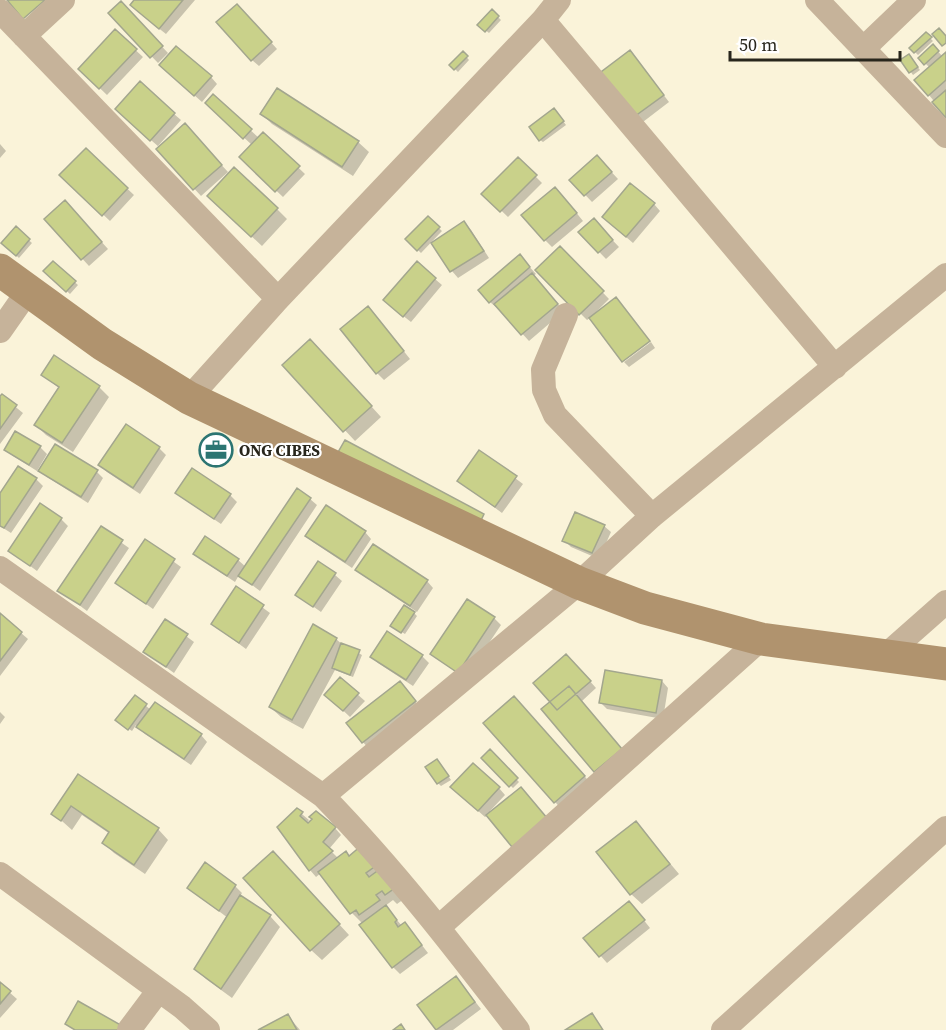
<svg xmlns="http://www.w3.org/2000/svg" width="946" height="1030" font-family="'Source Serif 4',serif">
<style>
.shadow{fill:#0003}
.building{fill:#c9d18a;stroke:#a3a68e;stroke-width:1.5}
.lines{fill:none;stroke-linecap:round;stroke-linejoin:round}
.street{stroke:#c6b39a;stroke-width:24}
.secondary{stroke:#b0936e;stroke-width:33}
.labels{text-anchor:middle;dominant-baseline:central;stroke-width:4.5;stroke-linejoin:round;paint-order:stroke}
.poi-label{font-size:16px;font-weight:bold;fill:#28261c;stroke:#fff;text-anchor:start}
</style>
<rect width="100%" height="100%" fill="#faf3d9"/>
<path class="shadow" d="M136,0H195L166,34L138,12Z
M121,3L168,53L158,63L110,13Z
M492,11L501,20L489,33L479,25Z
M244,12L277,49L259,66L252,60Z
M116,32L143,57L107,95L80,69Z
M926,34L933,41L918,55L911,48Z
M933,46L943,57L946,54V116L929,95L930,68L920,58Z
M463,53L469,60L458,72L451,65Z
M636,59L669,102L639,125L632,118Z
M911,59L920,70L913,75L902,60Z
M168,72L211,77L217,84L202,102Z
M278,90L358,142L369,152L353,176L272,124L262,114Z
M213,96L259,138L263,134L305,174L283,197L241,157L252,145L213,109Z
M557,113L566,125L543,142L540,140Z
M174,114L181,120L158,146L160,147L191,132L228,172L201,196L158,149L159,147L123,116Z
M0,144L6,151L0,158Z
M86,150L134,195L110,221L61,175Z
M518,159L542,183L508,217L484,194Z
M604,164L618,179L592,202L571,180Z
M562,195L583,221L552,247L545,240Z
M654,204L660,211L633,243L611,224Z
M219,206L277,209L287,219L262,246Z
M72,209L108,249L89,266L46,219Z
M428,218L442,231L421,253L407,239Z
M464,223L471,230L489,258L458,278L452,271L433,243Z
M600,227L619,247L606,259L580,232Z
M16,229L32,243L19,258L3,243Z
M560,248L609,299L594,314L595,315L587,320L537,270Z
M53,263L78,285L70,294L45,271Z
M526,263L536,274L533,276L564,311L529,341L498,307L497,308L490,302Z
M435,279L442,285L411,322L392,307Z
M375,315L410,359L384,380L377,373Z
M651,342L655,348L629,367L624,362Z
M321,351L381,417L355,441L284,365Z
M43,375L99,387L109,397L73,452L46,435L36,425L60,389Z
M2,396L23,413L0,444V398Z
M126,426L159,448L166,455L140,494L107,472L100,465Z
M40,447L47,454L37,471L13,456L6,450Z
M480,452L523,484L502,513L459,481Z
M40,471L97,472L103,478L88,503L47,477Z
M36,479L43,486L11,533L0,526V496Z
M177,492L230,495L237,502L221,524L184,499Z
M310,499L317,505L260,591L239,575L235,582L202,560L195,554L238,560L246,567Z
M61,519L68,526L37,571L10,551Z
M604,526L611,532L599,559L571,547L564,540Z
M101,528L129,548L87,611L59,590Z
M365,532L371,539L352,568L313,542L307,536Z
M145,541L181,567L153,609L117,583Z
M357,570L427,581L433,588L417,612L364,576Z
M335,575L342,581L321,612L297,595Z
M236,588L270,613L246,649L212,624Z
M467,601L494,618L501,625L465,679L432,654Z
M414,613L417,616L405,634L395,628Z
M0,615L28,639L0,676Z
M166,621L194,642L174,673L145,652Z
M336,639L343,645L362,655L353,677L335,670L303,729L281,717L270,707Z
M422,656L429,663L413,686L378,663L372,657Z
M573,662L596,688L582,701L605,781L595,771L552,702Z
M606,672L662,681L668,688L663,719L607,709L601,703Z
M340,679L365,701L350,717L333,701Z
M406,690L421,709L369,749L363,742Z
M135,697L151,710L201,735L207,742L191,765L145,734L136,725L132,731L120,723Z
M524,708L594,787L565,813L485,724Z
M0,712L5,717L0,724Z
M490,752L519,782L513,788L483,758Z
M440,764L451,780L441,786L438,783Z
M78,776L158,829L168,840L145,874L114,853L104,843L110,834L82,815L72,830L53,813Z
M499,788L505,795L490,811L491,813L485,817L459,794Z
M297,810L309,820L304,827L335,828L341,835L329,849L338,858L349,857L362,847L404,899L397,904L393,900L385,906L402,926L411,931L428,953L400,974L393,967L361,925L363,924L352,913L321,873L316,877L310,870Z
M636,823L679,874L642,904L631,894Z
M283,863L349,935L322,960L311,950Z
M205,864L235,886L242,893L240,896L270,916L280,927L232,998L206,979L196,969L228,918L188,888Z
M635,909L650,928L607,963L585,938Z
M0,984L17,999L0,1018Z
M462,985L481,1009L453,1030H438L419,1005Z
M288,1016L300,1030H261Z"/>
<path class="building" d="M7,0H45L23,19Z
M134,0H183L159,29L130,5Z
M121,1L163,46L150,58L108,13Z
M237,4L272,42L251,61L216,22Z
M492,9L499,16L485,32L477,25Z
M939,28L946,36V43L942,46L932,34Z
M115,29L137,49L99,89L78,69Z
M926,32L932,37L914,53L909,48Z
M933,44L939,51L924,65L918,58Z
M176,46L212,76L194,96L159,65Z
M630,50L664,95L631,119L597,75Z
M463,51L468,56L454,70L449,65Z
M946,52V80L928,96L914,80Z
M909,54L918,67L909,73L900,60Z
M140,81L175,113L150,141L115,109Z
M277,88L359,141L342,167L260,114Z
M946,90V118L932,102Z
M213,94L252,129L243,139L205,103Z
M554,108L564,121L539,141L529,127Z
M185,123L222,165L193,190L156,149Z
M263,132L300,166L275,192L239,157Z
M86,148L128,188L102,216L59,175Z
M597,155L612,172L584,196L569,180Z
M518,157L537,175L500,212L481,194Z
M234,167L278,208L251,237L207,196Z
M630,183L655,203L626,237L602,217Z
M555,187L577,213L544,241L521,215Z
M65,200L102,242L81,260L44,219Z
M428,216L440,227L417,251L405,239Z
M594,218L613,240L598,253L578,232Z
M464,221L484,251L450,272L431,243Z
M16,226L30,239L16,256L1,243Z
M560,246L604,291L579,315L535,270Z
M520,254L530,267L489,303L478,290Z
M53,261L76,281L66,292L43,271Z
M417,261L436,278L403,317L383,300Z
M532,273L558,304L521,335L494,304Z
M616,297L650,341L622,362L589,318Z
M368,306L404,351L376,374L340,329Z
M310,339L372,406L343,432L282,365Z
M54,355L100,386L62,443L34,425L59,387L41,375Z
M2,394L17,405L0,429V396Z
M126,424L160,447L133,488L98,465Z
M15,431L41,446L29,465L4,450Z
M345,440L484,514L477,529L337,454Z
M55,444L98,470L81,497L38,471Z
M479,450L517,476L495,507L457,481Z
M18,466L37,478L4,528L0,526V493Z
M192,468L231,494L214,519L175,493Z
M297,488L311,498L252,585L238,576Z
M40,503L62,518L30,566L8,551Z
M326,505L366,531L345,562L305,536Z
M575,512L605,525L592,553L562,541Z
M101,526L123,540L80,605L57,591Z
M205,536L239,559L227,576L193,554Z
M145,539L175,559L146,604L115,583Z
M373,544L428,580L410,606L355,570Z
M318,561L336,573L313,607L295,595Z
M236,586L264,605L239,643L211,624Z
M467,599L495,617L458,673L430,654Z
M404,605L415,612L401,633L390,626Z
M0,613L22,632L0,661Z
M165,619L188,634L166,667L143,652Z
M313,624L337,638L292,720L269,707Z
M387,631L423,655L406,680L370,657Z
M341,643L360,650L350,675L332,668Z
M566,654L591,681L557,710L533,683Z
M605,670L662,680L656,713L599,703Z
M340,677L359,693L343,711L324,695Z
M400,681L416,701L362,743L346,723Z
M569,686L622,749L594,772L541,709Z
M135,695L147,704L128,730L115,720Z
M514,696L585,776L554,803L483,723Z
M155,702L202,734L184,759L136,727Z
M490,749L518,778L509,787L481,758Z
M437,759L449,776L437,784L425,767Z
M473,763L500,787L478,811L450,787Z
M78,774L159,828L134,865L102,843L109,832L71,806L61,821L51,814Z
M521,787L547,818L512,847L486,815Z
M297,808L303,812L300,816L308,823L312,819L309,817L316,811L336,827L323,842L333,851L309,871L277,827Z
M636,821L670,864L630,895L596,852Z
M362,845L377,865L366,873L369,877L380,869L395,888L385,895L382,891L376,895L380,900L359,915L356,910L350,914L318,872L346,851L349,856Z
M273,851L340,924L310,951L243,878Z
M205,862L236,885L219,911L187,888Z
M240,895L271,915L221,989L194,969Z
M629,901L645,920L599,957L583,938Z
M386,905L397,920L395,922L398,927L405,922L422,945L392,968L359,925Z
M456,976L475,1002L436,1030L417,1005Z
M0,982L11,991L0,1004Z
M78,1001L126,1028L125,1030H75L65,1024Z
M592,1013L603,1030H565Z
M288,1014L297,1030H258Z
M401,1024L405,1030H393Z"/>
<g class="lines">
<path class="street" d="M817,0L946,136
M0,11L278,299
M543,20L835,367
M24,36L63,0
M864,48L914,0
M566,315L543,370L544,390L555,415L652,516
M0,331L28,291
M189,398L278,299L543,20L559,0
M0,568L323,796
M886,655L946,602
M0,874L182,1007L208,1030
M439,927L761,639
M129,1030L159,990
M518,1030C455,948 395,870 323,796L579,583L652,516L946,275
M723,1030L946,828"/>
<path class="secondary" d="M0,270L102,344L189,398L579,583L645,608L761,639L946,664"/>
</g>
<defs>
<g id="office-ring" transform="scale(1.725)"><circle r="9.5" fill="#fff" stroke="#2c7572" stroke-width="1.5"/><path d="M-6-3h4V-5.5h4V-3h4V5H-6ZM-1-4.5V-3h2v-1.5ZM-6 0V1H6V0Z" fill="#2c7572"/></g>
</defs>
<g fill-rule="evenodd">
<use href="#office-ring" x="216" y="450"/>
</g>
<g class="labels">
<g class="poi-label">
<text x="239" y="450">ONG CIBES</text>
</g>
</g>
<path d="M730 51v9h170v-9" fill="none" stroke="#28261c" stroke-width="3"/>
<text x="739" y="51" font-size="18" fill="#28261c" stroke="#ffffff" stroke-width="4.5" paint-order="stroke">50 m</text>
</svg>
